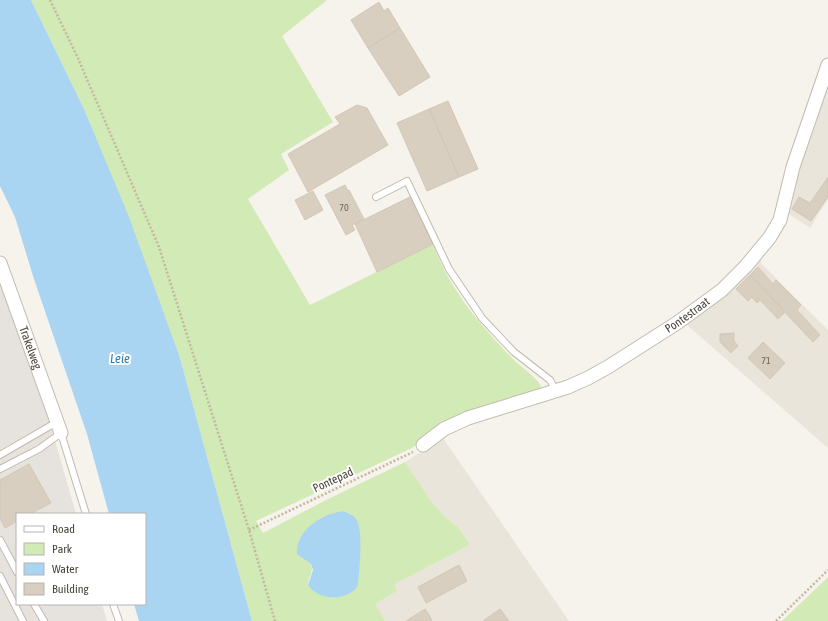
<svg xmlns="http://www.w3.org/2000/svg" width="828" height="621" font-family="'Asap Condensed',sans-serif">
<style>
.residential{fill:#eae5da}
.industrial{fill:#e6e2dd}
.green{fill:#d2eab5;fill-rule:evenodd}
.water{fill:#a9d4f2}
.building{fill:#d8cfc1;stroke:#d3c7b4}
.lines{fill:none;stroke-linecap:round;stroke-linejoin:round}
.lane-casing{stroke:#c2bbae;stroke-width:8}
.street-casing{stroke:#c2bbae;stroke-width:15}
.path{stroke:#c4b79f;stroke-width:2.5;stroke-dasharray:2 2;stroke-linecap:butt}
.lane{stroke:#fff;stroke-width:6}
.street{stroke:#fff;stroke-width:13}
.labels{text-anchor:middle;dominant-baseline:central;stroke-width:4;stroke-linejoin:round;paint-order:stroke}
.number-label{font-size:10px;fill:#6e675b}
.street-label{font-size:12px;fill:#4b4439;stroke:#fff}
.water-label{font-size:13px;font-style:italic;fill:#2e7ab2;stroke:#fff}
</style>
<rect width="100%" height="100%" fill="#f6f3ec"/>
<path class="residential" d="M828,82V199L810,228L789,214L803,150Z
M761,258V263L828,330V448L687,325L730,292Z
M443,438L569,621H385L374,604L397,591L393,584L470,545L459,528L444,516L432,502L405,462Z"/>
<path class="industrial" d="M0,279L41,392L76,514H17V604H102L107,621H0Z"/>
<path class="green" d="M31,0H327L282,36L333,122L281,154L289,170L248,199L310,305L433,244C449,289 480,325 513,359C522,368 534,375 541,386L538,391L488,404L453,417L412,448L256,521L263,533L326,500L405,462L432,502L444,516L459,528L470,545L394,584L397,591L375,604L385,621H252L180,358L84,109ZM343,511L351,514L359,531L358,585C337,601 330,602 308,585C308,575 318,568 306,560L311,525L321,518Z
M828,577V621H782Z"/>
<path class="water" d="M0,0H31L84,109L129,217L180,358L252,621H139L134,604H145V514H109L87,434L34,279L15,217L0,186Z
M343,511C348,513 354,515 356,519C364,531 359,570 358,585C349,602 318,601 308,585L313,570L311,564L297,554C296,529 323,514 343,511Z"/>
<path class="building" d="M379,2L384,11L388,8L400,28L368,48L351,20Z
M400,28L430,77L399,96L368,48Z
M448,101L478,169L459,177L429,109Z
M357,105L367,108L388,145L308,192L288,154L340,124L335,117Z
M429,109L459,177L427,191L397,123Z
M828,177V197L811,221L792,209L799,197L810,203Z
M345,185L348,191L349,190L364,219L352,225L355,230L346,235L325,195Z
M313,191L323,210L305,220L295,200Z
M410,197L433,244L377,272L355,224Z
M758,267L773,284L776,280L801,305L797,310L820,335L813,342L750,275Z
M750,275L785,312L778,319L760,300L757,303L752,297L748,301L736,289Z
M734,333V341L738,346L731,353L720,342V334Z
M763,342L785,363L770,379L748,358Z
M29,464L51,503L30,514H17V521L5,528L0,518V480Z
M459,565L467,581L426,603L418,587Z
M425,609L432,620L430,621H406Z
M500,609L509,621H483Z"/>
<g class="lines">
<g class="lane-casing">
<path id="lane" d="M376,197L407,181L449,269L482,318L514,352L550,380L556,391
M0,455L57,422
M0,469L39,449L61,433L86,514
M0,540L17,572
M0,576L23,621
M34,604L44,621
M113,604L119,621"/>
</g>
<g class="street-casing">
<g id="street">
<path id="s1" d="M0,263L61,433"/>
<path id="s2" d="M423,445L444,429L468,418L568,387L588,378L608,367L677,323L722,290L746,266L770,237L780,220L793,167L828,65"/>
</g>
</g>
<path class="path" d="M50,0L77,56L159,247L249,530L275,621
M249,530L413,452
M776,621L828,570"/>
<use href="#lane" class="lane"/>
<use href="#street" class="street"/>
</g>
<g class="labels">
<g class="number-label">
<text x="344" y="207">70</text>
<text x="766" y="360">71</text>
</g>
<g class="street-label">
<text stroke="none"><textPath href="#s2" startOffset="297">Pontestraat</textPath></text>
<text stroke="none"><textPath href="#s1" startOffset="90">Trakelweg</textPath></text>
<text transform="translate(333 480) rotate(-25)">Pontepad</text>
</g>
<g class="water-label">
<text x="120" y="358">Leie</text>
</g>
</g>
<rect x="16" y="513" width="130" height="92" fill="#ffffff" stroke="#b7b4b0"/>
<rect x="24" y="526" width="20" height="6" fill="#ffffff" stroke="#b7b4b0"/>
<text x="52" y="533" font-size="12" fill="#4b4439">Road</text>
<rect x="24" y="543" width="20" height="12" fill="#d2eab5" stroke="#b7b4b0"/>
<text x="52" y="553" font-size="12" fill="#4b4439">Park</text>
<rect x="24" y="563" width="20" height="12" fill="#a9d4f2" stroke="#b7b4b0"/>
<text x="52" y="573" font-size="12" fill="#4b4439">Water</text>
<rect x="24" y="583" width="20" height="12" fill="#d8cfc1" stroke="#b7b4b0"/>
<text x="52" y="593" font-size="12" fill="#4b4439">Building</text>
</svg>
